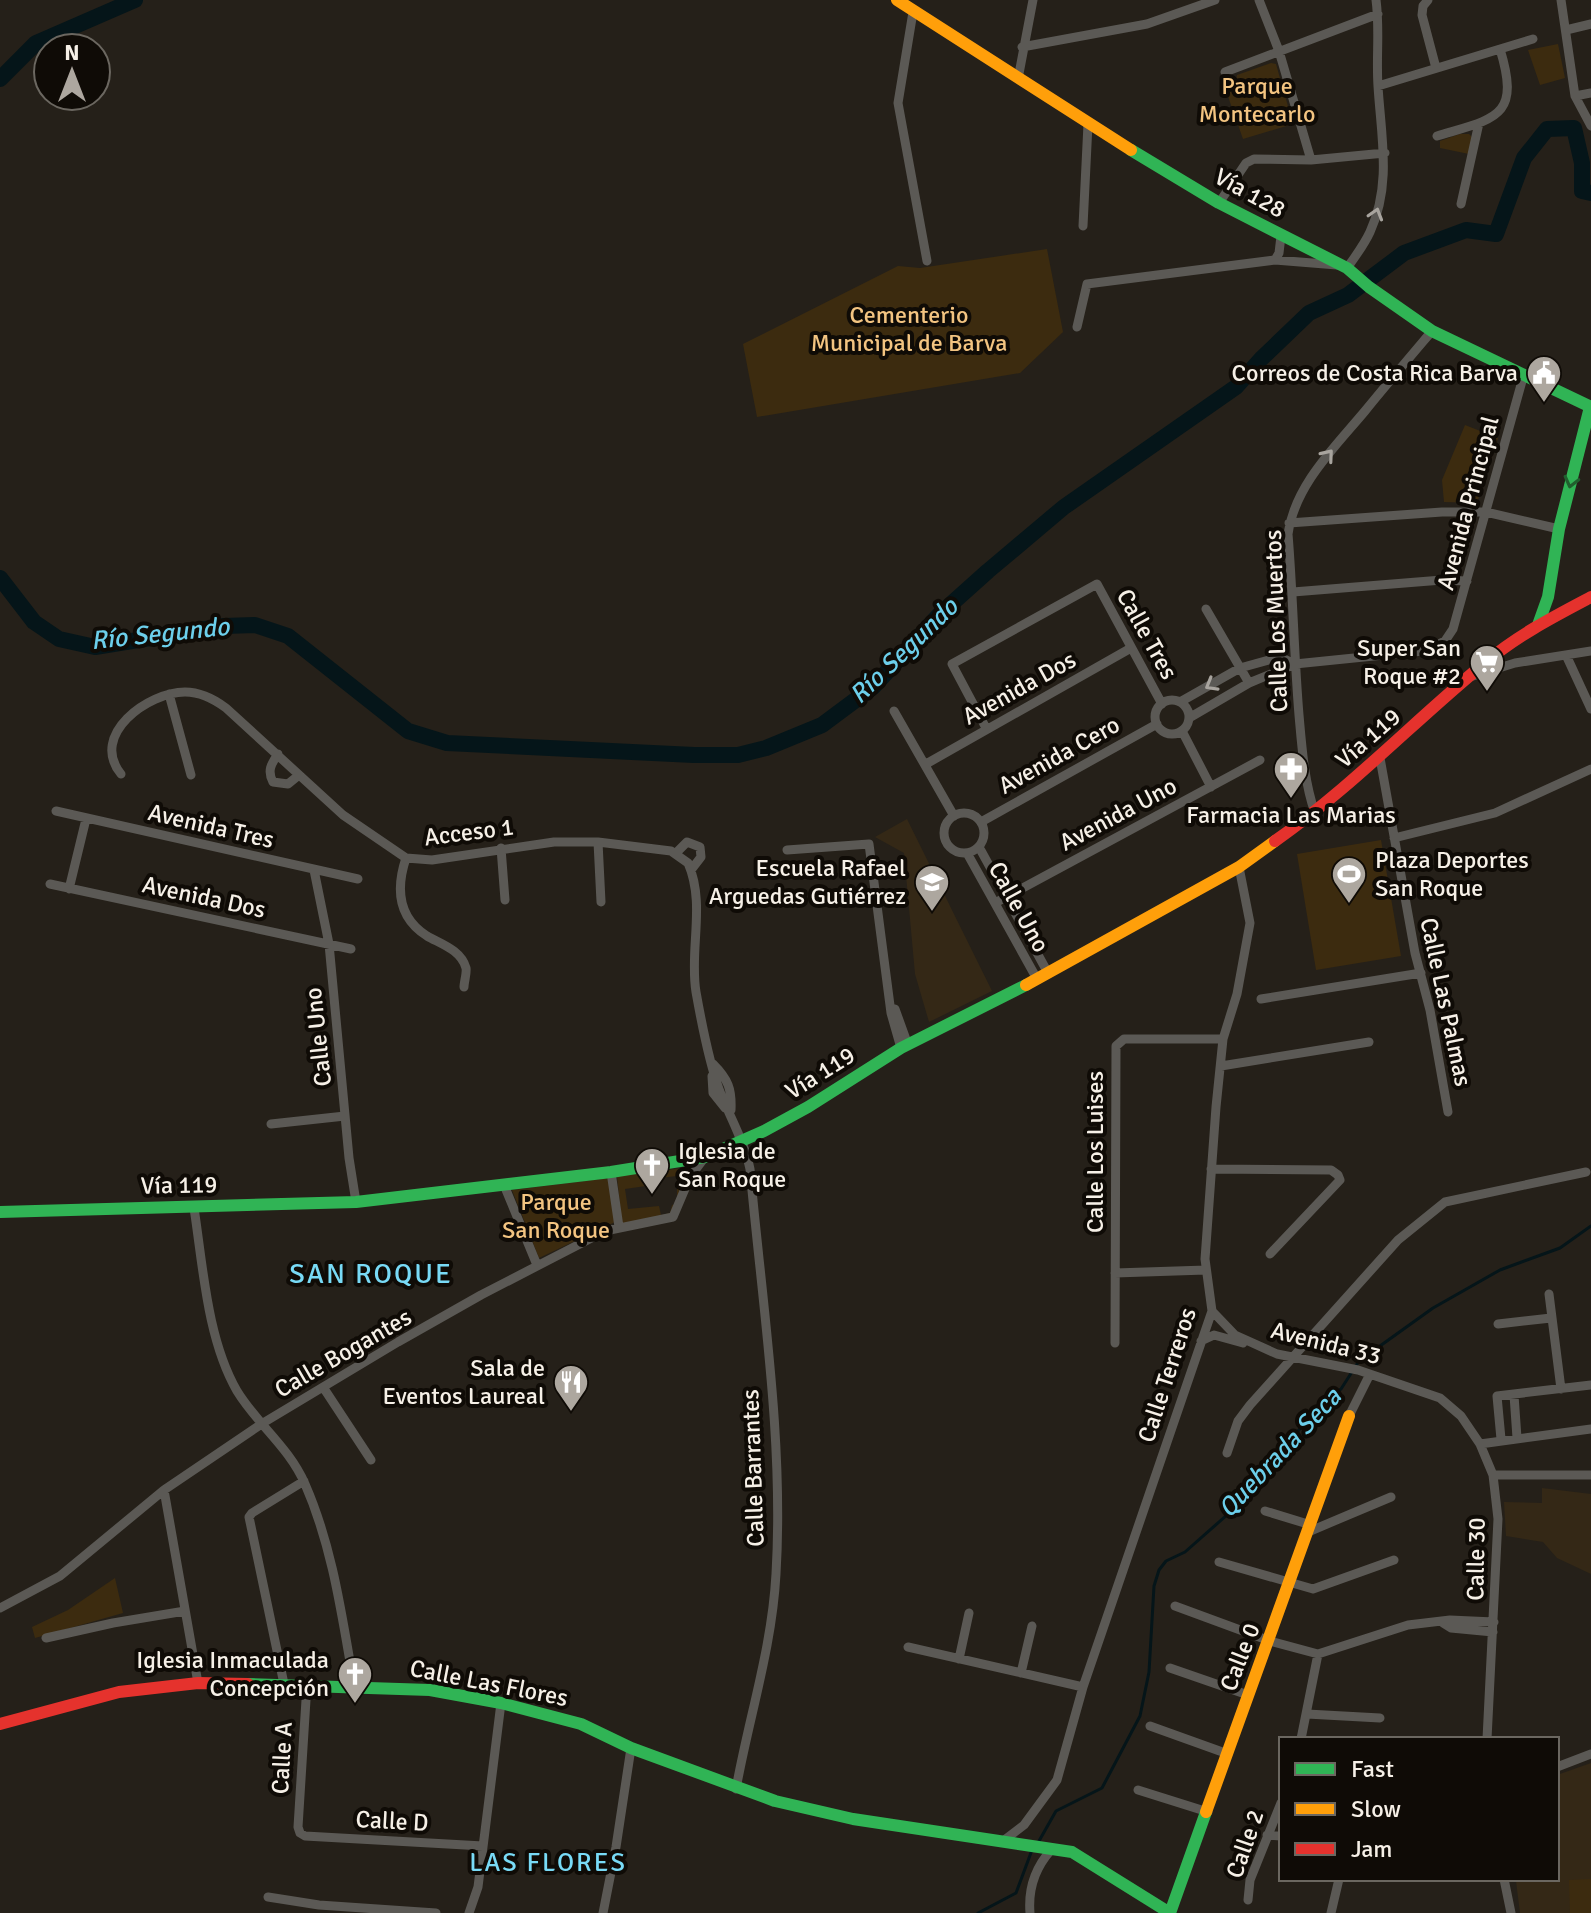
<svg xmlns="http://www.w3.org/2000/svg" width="1591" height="1913" font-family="Signika,sans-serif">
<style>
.built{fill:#342816}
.green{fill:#3c2b0f;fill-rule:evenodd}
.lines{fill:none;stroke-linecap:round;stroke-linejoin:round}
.stream{stroke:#051519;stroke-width:3}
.river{stroke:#051519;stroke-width:16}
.street{stroke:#5b5955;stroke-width:9}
.fast{stroke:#30b455;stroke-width:12}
.slow{stroke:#ff9f0a;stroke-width:12}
.jam{stroke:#e5322d;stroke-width:12}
.oneway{stroke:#a8a49e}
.oneway2{stroke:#20602e}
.labels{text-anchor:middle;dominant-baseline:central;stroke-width:8;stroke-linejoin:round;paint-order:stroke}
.park-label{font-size:24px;fill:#f3c481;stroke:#0f0b06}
.street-label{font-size:24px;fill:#f6f0e7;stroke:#0f0b06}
.poi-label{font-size:24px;fill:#f6f0e7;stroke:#0f0b06;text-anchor:end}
.water-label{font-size:26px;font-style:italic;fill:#6ccfeb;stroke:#0f0b06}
.neighbourhood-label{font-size:26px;letter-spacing:2px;fill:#78daf6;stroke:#0f0b06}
.quarter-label{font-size:28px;letter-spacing:2px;fill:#78daf6;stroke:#0f0b06}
</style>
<rect width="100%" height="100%" fill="#252019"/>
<path class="built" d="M907,819L992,991L929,1022L915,974L904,853L875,837Z
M1542,1488L1591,1494V1574L1557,1558L1543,1542L1506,1536L1504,1502L1542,1503Z
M1591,1763V1913H1520L1516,1881L1557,1879V1775Z"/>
<path class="green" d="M1558,44L1565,78L1540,85L1528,50Z
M1271,63L1276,64L1293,124L1243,139L1225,88L1236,83L1237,75Z
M1460,134H1469L1473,138L1469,154L1440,148V141Z
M1047,249L1063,332L1020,373L757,417L743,344L898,266L920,268Z
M1465,425L1498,438L1477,503L1444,502L1442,480Z
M1381,840L1401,956L1316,970L1297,854Z
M691,1167L672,1216L622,1224L617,1176ZM677,1176V1204L672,1205L670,1213L661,1215L659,1206L628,1209L625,1189L660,1184V1178Z
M609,1178L615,1222L539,1258L512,1190Z
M115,1578L123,1613L35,1638L32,1627L68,1610Z
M1591,1879V1913H1570L1569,1880Z"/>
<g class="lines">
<path class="stream" d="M1039,1841L1056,1811L1102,1788L1140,1716L1149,1672L1154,1586L1159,1570L1166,1561L1185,1552L1236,1507L1321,1403L1341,1389L1359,1361L1433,1308L1500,1270L1560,1248L1591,1226
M978,1913L1016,1893L1032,1850"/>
<path class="river" d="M0,79L36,43L135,0
M0,578L34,622L59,639L95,647L224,626L255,625L288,636L408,731L447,743L694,755H738L766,748L822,725L873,687L940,614L988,571L1064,507L1236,387L1261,359L1309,313L1348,295L1404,253L1466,230L1496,234L1524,158L1547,129L1574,128L1582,163V191L1591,193"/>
<path class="street" d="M1259,0L1279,51L1311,160
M1428,0L1423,6L1422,15L1436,68
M1561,0L1575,96L1591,126
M913,12L898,103L927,261
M1566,30L1591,24
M1022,47L1147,24L1215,0
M1225,72L1378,14
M1018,79L1033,0
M1378,86L1533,39
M1575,96L1591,93
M1437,136C1496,118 1521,118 1500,49
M1219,203L1246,163L1254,159L1311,160L1385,153
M1461,204L1479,123
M1083,226L1088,124
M1275,260L1279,253L1281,236
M1347,268C1355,257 1364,245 1370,232C1392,184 1381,136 1378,86C1376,57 1380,29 1376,0
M1077,327L1087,284L1275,260L1337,265
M1289,523L1442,512H1486L1559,529
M1293,592L1442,580L1467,581
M1206,609L1249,683
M1566,655L1591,709
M1473,676L1515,663L1591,651
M169,694L191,775
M1155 717a17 17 0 1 1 34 0a17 17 0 1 1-34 0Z
M1180,702L1240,668L1280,657L1295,664
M894,711L954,816
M1189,718L1249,683L1295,664L1423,651L1445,641L1453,629L1524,374
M986,728L952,664L1097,584L1162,704
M1182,731L1211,787
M278,754C271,764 267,771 273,782L288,784L299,775
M1380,758L1415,953L1430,1010L1448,1112
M926,764L1131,648
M121,774C89,735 148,692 185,692C200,692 214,699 226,708L343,815L406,858L432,860L554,842H598L671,851L688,863C706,904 689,950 696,992C701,1020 709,1062 719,1089C729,1116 744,1140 750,1169C762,1303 784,1440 776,1574C772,1648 749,1717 736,1789
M56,811L358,879
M1315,813C1304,781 1302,748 1299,715C1294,655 1293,595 1288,534C1295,485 1335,447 1365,411C1387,384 1410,357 1432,331
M944 833a20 20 0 1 1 40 0a20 20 0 1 1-40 0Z
M981,822L1157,724
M1394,838L1495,813L1591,769
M598,842L601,902
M979,847L1048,973
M501,848L505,900
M787,850L869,844L891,1013L901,1048
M676,853L687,842L700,847L701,857L691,870
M967,853L1037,979
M406,858C396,888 397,917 427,936C441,944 461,950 466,968C467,973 464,982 464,987
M314,870L329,944L349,1158L356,1202
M50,884L351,949
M69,889L86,819
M995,903L1260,760
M1261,999L1421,973
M895,1009L908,1045
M713,1064C728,1079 732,1089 731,1110
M1221,1066L1369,1042
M712,1076L713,1093L725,1108
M271,1124L345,1116
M1211,1169L1331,1170L1338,1175L1340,1180L1270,1254
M611,1172L619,1227
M504,1185L537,1265
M194,1208C203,1266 207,1339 237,1391C257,1424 289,1447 305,1484C333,1548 342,1617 354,1685
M1115,1273L1206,1270
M1549,1294L1561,1389
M1212,1311L1235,1335L1277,1354L1358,1370L1440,1398L1461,1416L1480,1444L1493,1475L1498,1519L1487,1739
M1498,1324L1551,1318
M1201,1341L1214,1335L1243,1343
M1115,1343L1116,1046L1124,1039H1223
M323,1387L371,1460
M1514,1395L1517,1438
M1349,1416L1370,1374
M1501,1439L1497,1396L1591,1385
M1480,1444L1591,1429
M1227,1453L1238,1421L1250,1405L1398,1240L1445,1202L1586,1172
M1493,1475H1591
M164,1490L198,1683
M1265,1511L1311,1525
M1308,1532L1391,1497
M1219,1562L1313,1589L1394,1560
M1175,1606L1270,1641L1318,1654L1408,1625L1450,1620L1494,1622
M0,1608L60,1576L164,1490L263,1423L398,1342L481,1295L605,1231L673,1217L690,1177L705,1157
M1443,1623L1451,1628L1493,1632
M46,1638L113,1623L185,1611
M908,1647L1083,1687
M959,1659L969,1613
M1170,1668L1248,1695
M1021,1673L1032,1626
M284,1684L249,1517L252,1513L304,1481
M307,1684L298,1827L300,1833L305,1836L483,1846
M1307,1714L1380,1718
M1150,1726L1228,1754
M1301,1739L1318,1654
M1557,1767L1591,1754
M1138,1790L1208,1812
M1267,1835L1281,1836
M1003,1841L1024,1825L1057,1780L1083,1687L1212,1311L1205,1259L1216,1107L1223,1039L1237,994L1250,923L1239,867
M1504,1879L1511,1913
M268,1897L319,1905L436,1913
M1248,1900L1250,1880L1281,1803
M469,1913L478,1887L501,1703
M603,1913L616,1847L631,1748
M1030,1913C1028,1889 1035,1868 1051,1850
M1331,1913L1339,1879"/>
<path class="fast" d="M1131,150L1219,203L1347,268L1369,287L1432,331L1591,407
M1538,625L1548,597L1559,529L1590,407
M0,1212L356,1202L611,1172L705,1157L764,1131L808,1107L901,1048L1026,985
M248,1684L430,1690L501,1703L581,1724L631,1748L775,1801L853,1819L1072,1852L1170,1913L1206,1812"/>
<path class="slow" d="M897,0L1131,150
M1026,985L1239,867L1275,841
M1206,1812L1349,1416"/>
<path class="jam" d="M1275,841C1351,788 1415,720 1486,662C1518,635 1555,616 1591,597
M0,1724L119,1692L198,1683L248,1684"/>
</g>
<defs><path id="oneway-chevron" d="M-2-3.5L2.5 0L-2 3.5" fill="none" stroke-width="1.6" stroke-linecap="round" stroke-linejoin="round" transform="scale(2)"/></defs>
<g class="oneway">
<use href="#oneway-chevron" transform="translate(1376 214) rotate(-73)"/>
<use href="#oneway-chevron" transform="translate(1328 455) rotate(-50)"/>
<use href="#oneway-chevron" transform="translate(1211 685) rotate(150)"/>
</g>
<use class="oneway2" href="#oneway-chevron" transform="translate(1571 482) rotate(104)"/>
<defs>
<g id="civic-pin" transform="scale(1.8)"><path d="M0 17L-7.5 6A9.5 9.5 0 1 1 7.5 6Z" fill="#ada79f" stroke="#0f0b06"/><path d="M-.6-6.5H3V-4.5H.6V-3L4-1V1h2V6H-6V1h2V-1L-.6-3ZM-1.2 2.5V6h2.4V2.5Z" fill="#fff"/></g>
<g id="supermarket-pin" transform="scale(1.8)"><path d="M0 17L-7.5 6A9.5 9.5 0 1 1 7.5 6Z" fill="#ada79f" stroke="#0f0b06"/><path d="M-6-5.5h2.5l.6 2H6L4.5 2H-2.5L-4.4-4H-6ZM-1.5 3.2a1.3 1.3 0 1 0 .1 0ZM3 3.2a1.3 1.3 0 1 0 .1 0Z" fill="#fff"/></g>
<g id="pharmacy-pin" transform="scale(1.8)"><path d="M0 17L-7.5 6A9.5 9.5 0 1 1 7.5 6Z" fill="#ada79f" stroke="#0f0b06"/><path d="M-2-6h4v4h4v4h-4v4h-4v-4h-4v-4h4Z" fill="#fff"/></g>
<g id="stadium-pin" transform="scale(1.8)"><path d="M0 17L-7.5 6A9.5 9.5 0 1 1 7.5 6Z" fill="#ada79f" stroke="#0f0b06"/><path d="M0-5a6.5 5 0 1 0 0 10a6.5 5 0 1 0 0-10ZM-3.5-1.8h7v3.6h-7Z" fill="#fff"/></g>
<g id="school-pin" transform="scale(1.8)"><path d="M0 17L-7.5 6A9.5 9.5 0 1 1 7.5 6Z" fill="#ada79f" stroke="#0f0b06"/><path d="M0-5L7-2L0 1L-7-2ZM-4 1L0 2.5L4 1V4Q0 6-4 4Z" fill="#fff"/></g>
<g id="church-pin" transform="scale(1.8)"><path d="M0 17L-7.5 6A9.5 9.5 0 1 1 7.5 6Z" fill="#ada79f" stroke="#0f0b06"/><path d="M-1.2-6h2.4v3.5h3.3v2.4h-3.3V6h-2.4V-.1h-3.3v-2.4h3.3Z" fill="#fff"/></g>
<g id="restaurant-pin" transform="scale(1.8)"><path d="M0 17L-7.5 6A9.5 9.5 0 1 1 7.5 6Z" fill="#ada79f" stroke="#0f0b06"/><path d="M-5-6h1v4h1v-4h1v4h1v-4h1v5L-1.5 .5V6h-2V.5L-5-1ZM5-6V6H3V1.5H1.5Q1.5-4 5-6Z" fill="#fff"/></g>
</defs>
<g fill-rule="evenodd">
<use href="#civic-pin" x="1544" y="373"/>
<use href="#supermarket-pin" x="1487" y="662"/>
<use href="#pharmacy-pin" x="1291" y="769"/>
<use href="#stadium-pin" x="1349" y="874"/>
<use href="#school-pin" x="932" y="882"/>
<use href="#church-pin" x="652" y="1165"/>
<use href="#restaurant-pin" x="571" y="1382"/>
<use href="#church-pin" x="355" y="1674"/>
</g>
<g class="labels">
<g class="park-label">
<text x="1257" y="86">Parque<tspan x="1257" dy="28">Montecarlo</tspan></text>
<text x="909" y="315">Cementerio<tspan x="909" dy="28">Municipal de Barva</tspan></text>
<text x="556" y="1202">Parque<tspan x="556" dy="28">San Roque</tspan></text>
</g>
<g class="street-label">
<text transform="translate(1250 193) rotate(29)">Vía 128</text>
<text transform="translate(1468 503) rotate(-75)">Avenida Principal</text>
<text transform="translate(1276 621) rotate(-92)">Calle Los Muertos</text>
<text transform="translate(1147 634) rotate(61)">Calle Tres</text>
<text transform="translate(1019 688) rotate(-29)">Avenida Dos</text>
<text transform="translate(1368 738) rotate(-41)">Vía 119</text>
<text transform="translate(1059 755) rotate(-29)">Avenida Cero</text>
<text transform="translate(1118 814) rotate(-28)">Avenida Uno</text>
<text transform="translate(211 826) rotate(13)">Avenida Tres</text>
<text transform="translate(469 832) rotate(-7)">Acceso 1</text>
<text transform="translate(204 897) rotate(12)">Avenida Dos</text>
<text transform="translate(1019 907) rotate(61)">Calle Uno</text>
<text transform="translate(1446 1002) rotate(78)">Calle Las Palmas</text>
<text transform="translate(318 1037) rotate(-96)">Calle Uno</text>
<text transform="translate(820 1073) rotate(-32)">Vía 119</text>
<text transform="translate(1095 1152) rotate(-90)">Calle Los Luises</text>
<text transform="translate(179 1185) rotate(-1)">Vía 119</text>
<text transform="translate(1326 1343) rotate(14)">Avenida 33</text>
<text transform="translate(343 1353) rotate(-30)">Calle Bogantes</text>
<text transform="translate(1167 1375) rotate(-72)">Calle Terreros</text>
<text transform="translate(753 1468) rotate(-92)">Calle Barrantes</text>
<text transform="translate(1476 1559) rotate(-89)">Calle 30</text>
<text transform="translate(1240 1657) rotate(-69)">Calle 0</text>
<text transform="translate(489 1683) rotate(11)">Calle Las Flores</text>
<text transform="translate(282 1758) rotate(-87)">Calle A</text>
<text transform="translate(392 1821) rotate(3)">Calle D</text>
<text transform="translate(1245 1844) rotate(-71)">Calle 2</text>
</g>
<g class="poi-label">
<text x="1518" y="373">Correos de Costa Rica Barva</text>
<text x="1461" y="648">Super San<tspan x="1461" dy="28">Roque #2</tspan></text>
<text x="1291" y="815" text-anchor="middle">Farmacia Las Marias</text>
<text x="1375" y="860" text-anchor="start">Plaza Deportes<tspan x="1375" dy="28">San Roque</tspan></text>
<text x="906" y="868">Escuela Rafael<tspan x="906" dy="28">Arguedas Gutiérrez</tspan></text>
<text x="678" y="1151" text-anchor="start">Iglesia de<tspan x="678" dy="28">San Roque</tspan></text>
<text x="545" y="1368">Sala de<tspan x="545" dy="28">Eventos Laureal</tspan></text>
<text x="329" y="1660">Iglesia Inmaculada<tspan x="329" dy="28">Concepción</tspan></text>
</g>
<g class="water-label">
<text transform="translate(160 634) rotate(-6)">Río Segundo</text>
<text transform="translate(904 651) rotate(-44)">Río Segundo</text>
<text transform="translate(1280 1453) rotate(-47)">Quebrada Seca</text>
</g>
<g class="neighbourhood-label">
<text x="548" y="1863">LAS FLORES</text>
</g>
<g class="quarter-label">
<text x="371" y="1274">SAN ROQUE</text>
</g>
</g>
<rect x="1279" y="1737" width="280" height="144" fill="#0f0b06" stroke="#6b6760" stroke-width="2"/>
<rect x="1295" y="1763" width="40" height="12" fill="#30b455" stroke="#6b6760" stroke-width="2"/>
<text x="1351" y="1777" font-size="24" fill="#f6f0e7">Fast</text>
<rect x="1295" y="1803" width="40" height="12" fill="#ff9f0a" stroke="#6b6760" stroke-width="2"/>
<text x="1351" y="1817" font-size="24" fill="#f6f0e7">Slow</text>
<rect x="1295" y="1843" width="40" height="12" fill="#e5322d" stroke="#6b6760" stroke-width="2"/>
<text x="1351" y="1857" font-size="24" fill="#f6f0e7">Jam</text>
<g transform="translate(72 72)"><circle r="38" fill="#0f0b06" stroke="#6b6760" stroke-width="2"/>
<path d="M0-6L14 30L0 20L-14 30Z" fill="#ada79f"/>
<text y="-12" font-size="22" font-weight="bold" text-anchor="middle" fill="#f6f0e7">N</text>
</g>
</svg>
